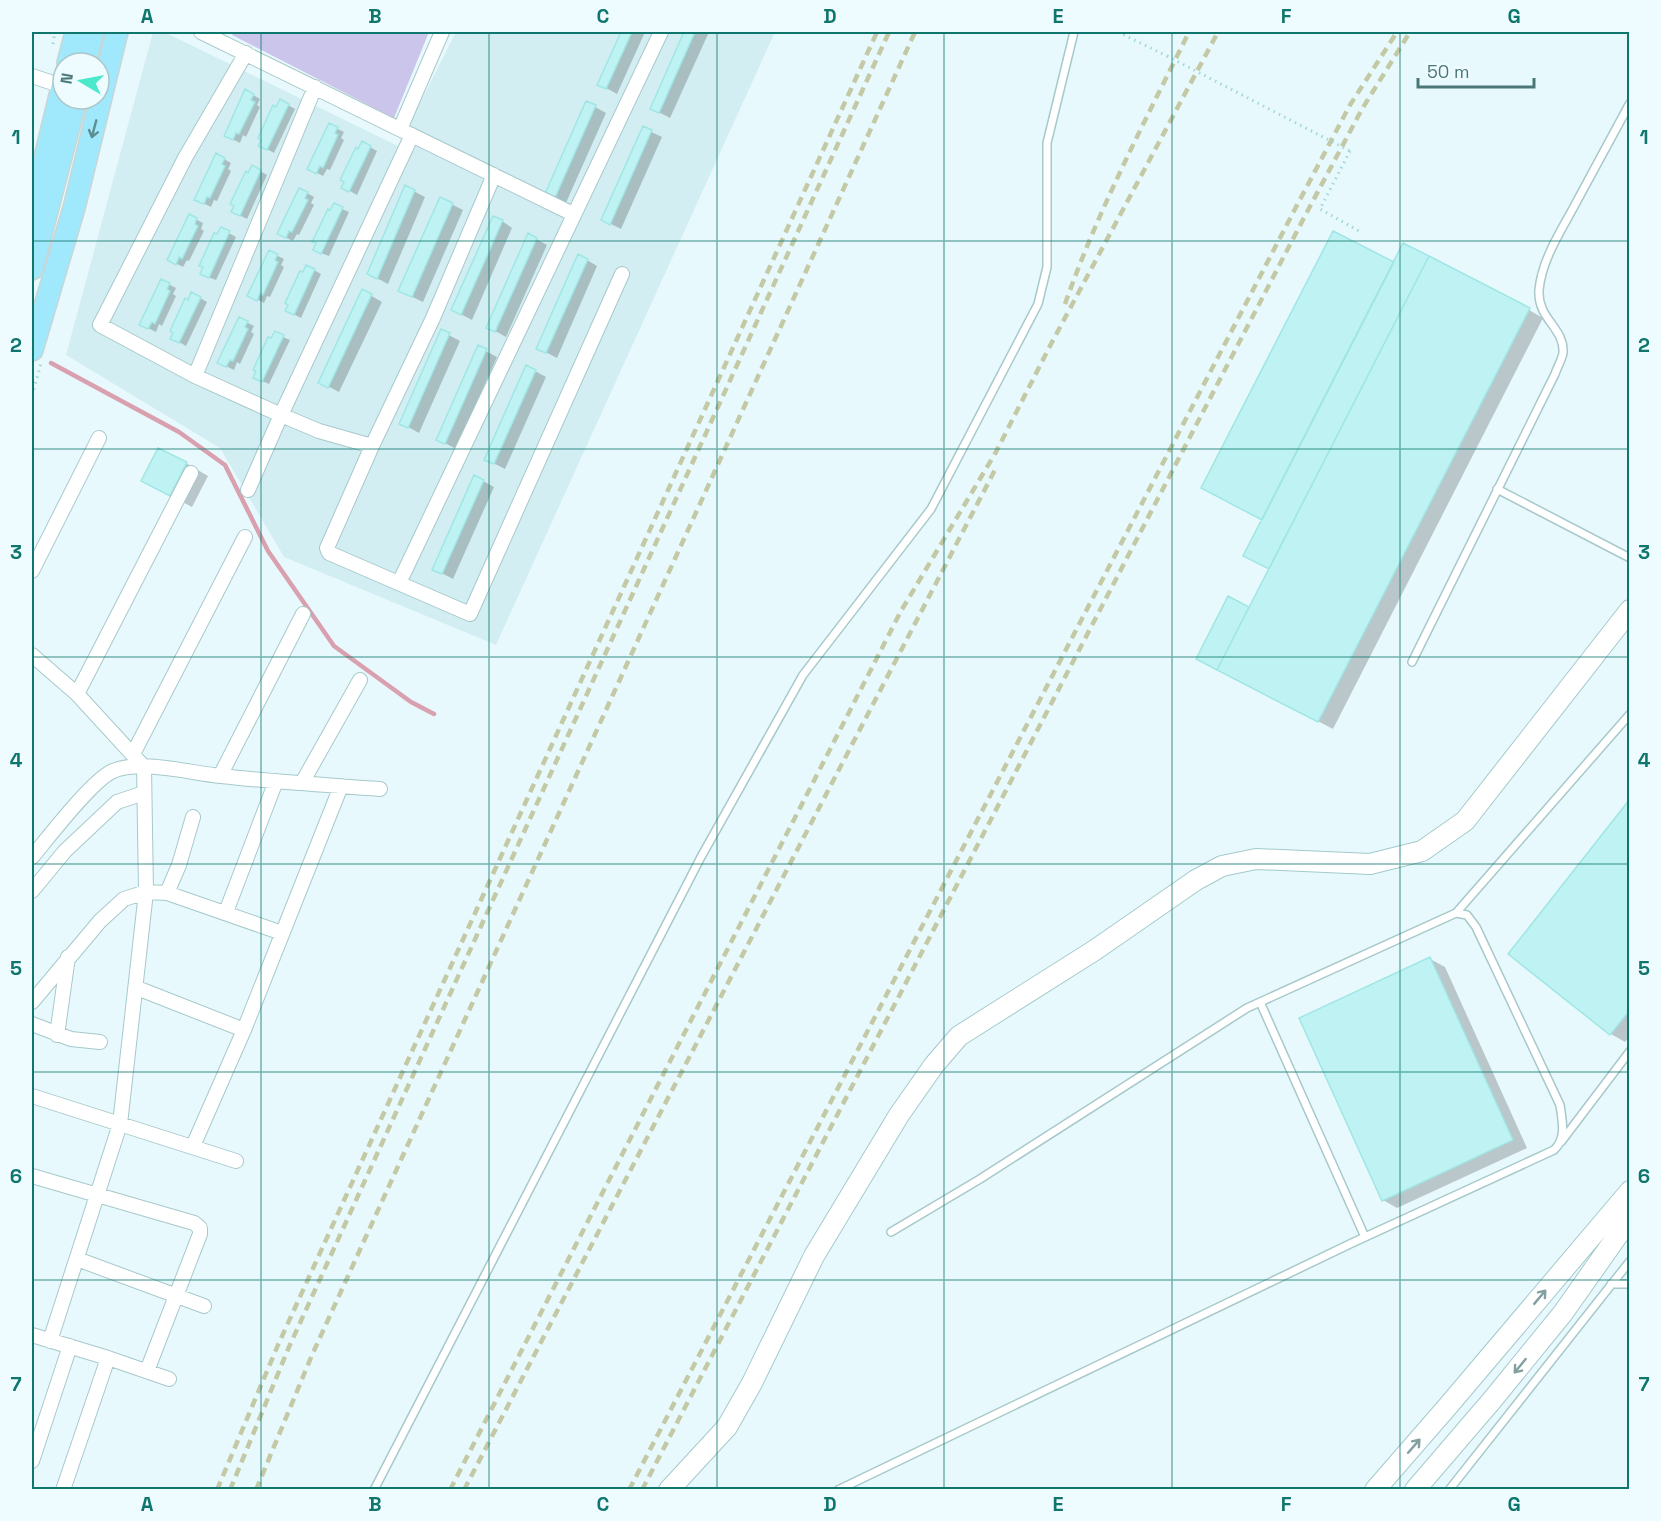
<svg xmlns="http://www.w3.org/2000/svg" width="1661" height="1521" font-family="'Space Grotesk',sans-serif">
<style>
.residential{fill:#d3eef2}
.green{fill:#ccc5eb}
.shadow{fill:#0003}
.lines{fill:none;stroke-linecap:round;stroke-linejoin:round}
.stream{stroke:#d9a1af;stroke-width:4.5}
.building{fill:#bff3f3;stroke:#9fe6e4;stroke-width:1.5}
.lane-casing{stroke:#a7c9ca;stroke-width:10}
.street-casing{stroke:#a7c9ca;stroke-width:16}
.secondary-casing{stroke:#a3cacb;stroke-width:22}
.primary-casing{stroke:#c9d6d6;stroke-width:24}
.path{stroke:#a1d8d7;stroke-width:3;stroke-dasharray:1.5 4.5;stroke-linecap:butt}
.lane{stroke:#fff;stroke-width:7}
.street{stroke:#fff;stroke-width:14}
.secondary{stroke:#fff;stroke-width:20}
.primary{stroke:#a0e8fc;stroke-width:21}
.rail{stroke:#c3c8a5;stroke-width:4.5;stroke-dasharray:9 6;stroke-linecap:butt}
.path-bridge{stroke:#a1d8d7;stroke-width:3;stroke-dasharray:1.5 4.5;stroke-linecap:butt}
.oneway{stroke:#5c8e91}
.oneway2{stroke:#81a09f}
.grid{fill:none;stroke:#0f766e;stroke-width:1.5;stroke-opacity:0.55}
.neatline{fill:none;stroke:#0f766e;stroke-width:2}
.grid-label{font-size:20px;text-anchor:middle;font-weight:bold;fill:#0f766e}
</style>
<rect width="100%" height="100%" fill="#e8f9fd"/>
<path class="residential" d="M153,32H164L398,146L456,32H775L496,645L284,557L220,448L66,355Z"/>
<path class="green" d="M234,32H429L394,118L232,35Z"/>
<path class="shadow" d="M622,32H645L617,94L599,84Z
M686,32H709L670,118L651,108Z
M246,91L260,99L257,105L260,107L246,137L243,135L240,143L232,139Z
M288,105L295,109L274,153L260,145Z
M595,107L606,113L565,205L546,195Z
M330,125L344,132L341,138L344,140L330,170L327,169L323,176L315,172Z
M643,128L662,137L621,229L603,220Z
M370,147L377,151L357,195L343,187L359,151Z
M217,155L231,163L228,169L231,171L217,201L214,200L211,207L203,203Z
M260,171L267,175L247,219L239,215Z
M406,187L425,197L388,284L369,274Z
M307,193L314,197L311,203L314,205L299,235L297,234L293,241L285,237Z
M441,199L463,210L423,302L400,291Z
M342,209L349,212L329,256L321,253Z
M190,216L203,223L201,229L204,231L189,261L187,260L183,267L175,263Z
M502,221L512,228L472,320L453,310Z
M221,229L236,237L216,280L208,277Z
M529,235L547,245L506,337L488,327Z
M270,252L284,259L281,265L284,267L270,297L267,296L264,303L249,295Z
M587,260L597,266L557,358L538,348Z
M1394,264L1529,310L1543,318L1333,729L1209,664L1229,598L1250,609L1271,569Z
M314,270L321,274L301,318L293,314Z
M162,281L176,288L173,294L176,296L162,326L159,324L156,332L148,328Z
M363,291L382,302L339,392L320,382Z
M200,298L207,302L186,346L179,342Z
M240,319L254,326L251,332L254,334L240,364L237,362L234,370L226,366Z
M441,331L460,341L419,433L401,423Z
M283,337L290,340L269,384L262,381Z
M478,347L497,357L456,449L438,439Z
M535,371L546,377L505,469L486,459Z
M186,463L208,476L192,507L143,481Z
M483,481L494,487L453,579L434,569Z
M1630,802V1036L1625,1042L1611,1034Z
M1430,959L1445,967L1527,1148L1397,1208L1383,1200Z"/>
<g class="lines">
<path class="stream" d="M51,363L179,432L225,465L268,551L334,646L411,702L434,714"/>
</g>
<path class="building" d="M621,32H632L606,89L597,85Z
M684,32H695L659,113L650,109Z
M245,89L254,94L251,100L255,102L239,134L236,133L233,140L224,136Z
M280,99L289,104L267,150L258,146L261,140L258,138L273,105L276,107Z
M586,101L596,105L554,200L544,196Z
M329,123L338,127L335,133L338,135L323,168L320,166L316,174L307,169Z
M643,126L652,130L610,225L601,220Z
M362,141L371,146L349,192L341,188L344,182L340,180L356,147L358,149Z
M216,153L225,158L222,164L225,166L210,198L207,197L204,204L194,200Z
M252,165L261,170L240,216L231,212L234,206L230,204L246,171L248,173Z
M405,185L415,190L377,279L367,274Z
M299,188L308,192L305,198L308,200L292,232L289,231L286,238L277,234Z
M440,197L453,203L412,297L398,291Z
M334,203L343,207L321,254L313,250L316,243L312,242L328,209L330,210Z
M189,214L197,218L195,224L198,226L182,259L179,257L176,265L167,260Z
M493,216L503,220L461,315L451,310Z
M221,227L230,231L209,278L200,274L203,267L199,266L214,233L217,234Z
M1333,231L1394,262L1262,520L1201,488Z
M528,233L537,238L495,332L486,328Z
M1403,243L1429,256L1269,569L1243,556Z
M269,250L278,254L275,260L278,262L263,295L260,293L257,301L247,296Z
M578,254L588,259L546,353L536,349Z
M1429,256L1530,308L1318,722L1217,670Z
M306,265L315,269L294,315L285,311L288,305L285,303L300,271L303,272Z
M161,279L170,283L167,289L170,291L155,324L152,322L148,329L139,325Z
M362,289L372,294L328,388L318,383Z
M191,292L201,297L179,343L170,339L173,333L170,331L185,298L188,300Z
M239,317L248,321L245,327L248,329L233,361L230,360L226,367L217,363Z
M441,329L450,333L408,428L399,424Z
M275,331L284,335L262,382L253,378L256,371L253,370L268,337L271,338Z
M478,345L487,349L445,444L436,440Z
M526,365L536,370L494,464L484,460Z
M158,448L187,462L170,496L141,481Z
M474,475L484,480L442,574L432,570Z
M1228,596L1249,607L1217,670L1196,659Z
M1630,799V1010L1610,1035L1508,954Z
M1430,957L1513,1140L1382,1201L1299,1018Z"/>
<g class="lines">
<g class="lane-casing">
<path id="lane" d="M1497,489L1630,558
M1412,662L1555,374C1557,368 1562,359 1563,353C1565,328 1537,319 1539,290C1542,258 1563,228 1577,201C1595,168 1612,136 1630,103
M1456,913L1630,714
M1260,1002L1365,1237
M1561,1142L1630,1051
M1611,1284H1630
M374,1490L701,857L803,675L931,509L1038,304L1047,267V143L1074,32
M838,1490L1352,1243L1554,1150C1567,1138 1562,1120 1560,1105L1476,927L1467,915L1456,913L1247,1008L980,1179L891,1232
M1449,1490L1630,1261"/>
</g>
<g class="street-casing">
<path id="street" d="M201,32L573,214
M246,53L185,158L100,325L195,376L281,415L319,431L372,446
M32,76L62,86
M400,129L442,32
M494,175L433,318L372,446L327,548L329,553L470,614L622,274
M195,376L315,87
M248,490L281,415L412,135
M32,571L99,438
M399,583L661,32
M32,655L77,694L144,767L146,892L120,1124L50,1341
M77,694L191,473
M133,754L245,537
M220,776L303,614
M302,783L360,680
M32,857C48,838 93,779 113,771C141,759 190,773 221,776C274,782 327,785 380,789
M32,891L65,851L117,802L144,793
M167,893L179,865L193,817
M226,912L276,781
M137,988L244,1030
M32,1002L100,921L124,899L146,892L167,893L282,933
M32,1024L71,1039L100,1042
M57,1035L68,957
M32,1096L236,1161
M193,1146L244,1030L341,786
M32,1176L194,1223L200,1228V1234L147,1371
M77,1259L204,1306
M32,1335L108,1358L169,1379
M32,1461L70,1346
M63,1490L108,1358"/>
</g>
<g class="secondary-casing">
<path id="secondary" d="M669,1490L727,1427L752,1383L814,1256L899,1115L934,1065L959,1036L1095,950L1196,880L1222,866L1256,859L1370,864L1422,851L1465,821L1630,610
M1375,1490L1448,1406L1630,1191
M1415,1490L1493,1399L1563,1313L1630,1218"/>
</g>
<g class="primary-casing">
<path id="primary" d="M68,63L76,32
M85,63L93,32
M32,211L63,83
M32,269L76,99
M32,350L74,208L117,32"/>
</g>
<path class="path" d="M1118,32L1167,56
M53,44L55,32
M1350,151L1320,209L1359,231
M32,395L41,364"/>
<use href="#lane" class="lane"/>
<use href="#street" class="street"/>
<use href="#secondary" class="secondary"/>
<use href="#primary" class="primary"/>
<path class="rail" d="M1065,304C1098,210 1145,121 1189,32
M217,1490L278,1345L877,32
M230,1490L289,1347L889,32
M256,1490L312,1355L915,32
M450,1490L901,611L996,452L1051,344L1218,32
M464,1490L997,466
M629,1490L1295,209L1350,105L1397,32
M642,1490L1307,212L1362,109L1410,32"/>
<path class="path-bridge" d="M1167,56L1350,151"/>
</g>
<defs><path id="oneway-shaft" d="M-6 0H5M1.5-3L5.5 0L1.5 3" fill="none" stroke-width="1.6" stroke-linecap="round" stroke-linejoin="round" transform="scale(1.5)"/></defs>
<use class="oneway" href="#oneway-shaft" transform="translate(94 129) rotate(105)"/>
<g class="oneway2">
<use href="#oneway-shaft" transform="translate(1540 1297) rotate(-50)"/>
<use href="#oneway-shaft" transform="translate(1520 1366) rotate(129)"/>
<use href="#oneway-shaft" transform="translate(1414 1446) rotate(-49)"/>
</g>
<path class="grid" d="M261,32V1490M489,32V1490M717,32V1490M944,32V1490M1172,32V1490M1400,32V1490M32,241H1630M32,449H1630M32,657H1630M32,864H1630M32,1072H1630M32,1280H1630"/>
<rect width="1661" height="1521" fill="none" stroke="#effcff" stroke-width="66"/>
<g transform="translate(81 81) rotate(280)"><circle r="28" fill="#effcff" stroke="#adc7c8" stroke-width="1.5"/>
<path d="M0-4.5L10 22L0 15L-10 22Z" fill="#4be8cc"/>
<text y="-9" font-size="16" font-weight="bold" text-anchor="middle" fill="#4b7876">N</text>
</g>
<path d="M1418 78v9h116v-9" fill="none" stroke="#4b7876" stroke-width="3"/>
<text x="1427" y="78" font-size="18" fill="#4b7876" stroke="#effcff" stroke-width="4.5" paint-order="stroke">50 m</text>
<rect x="33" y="33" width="1595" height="1455" class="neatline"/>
<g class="grid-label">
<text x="147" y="23">A</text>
<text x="375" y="23">B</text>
<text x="603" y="23">C</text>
<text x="830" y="23">D</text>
<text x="1058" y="23">E</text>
<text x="1286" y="23">F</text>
<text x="1514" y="23">G</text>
<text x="16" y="144">1</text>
<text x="1644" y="144">1</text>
<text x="16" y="352">2</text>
<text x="1644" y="352">2</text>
<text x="16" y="559">3</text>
<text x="1644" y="559">3</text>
<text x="16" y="767">4</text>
<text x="1644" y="767">4</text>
<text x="16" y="975">5</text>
<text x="1644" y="975">5</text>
<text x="16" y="1183">6</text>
<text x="1644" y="1183">6</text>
<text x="16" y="1391">7</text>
<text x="1644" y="1391">7</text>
<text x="147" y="1511">A</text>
<text x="375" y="1511">B</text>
<text x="603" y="1511">C</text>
<text x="830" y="1511">D</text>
<text x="1058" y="1511">E</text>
<text x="1286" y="1511">F</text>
<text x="1514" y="1511">G</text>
</g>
</svg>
